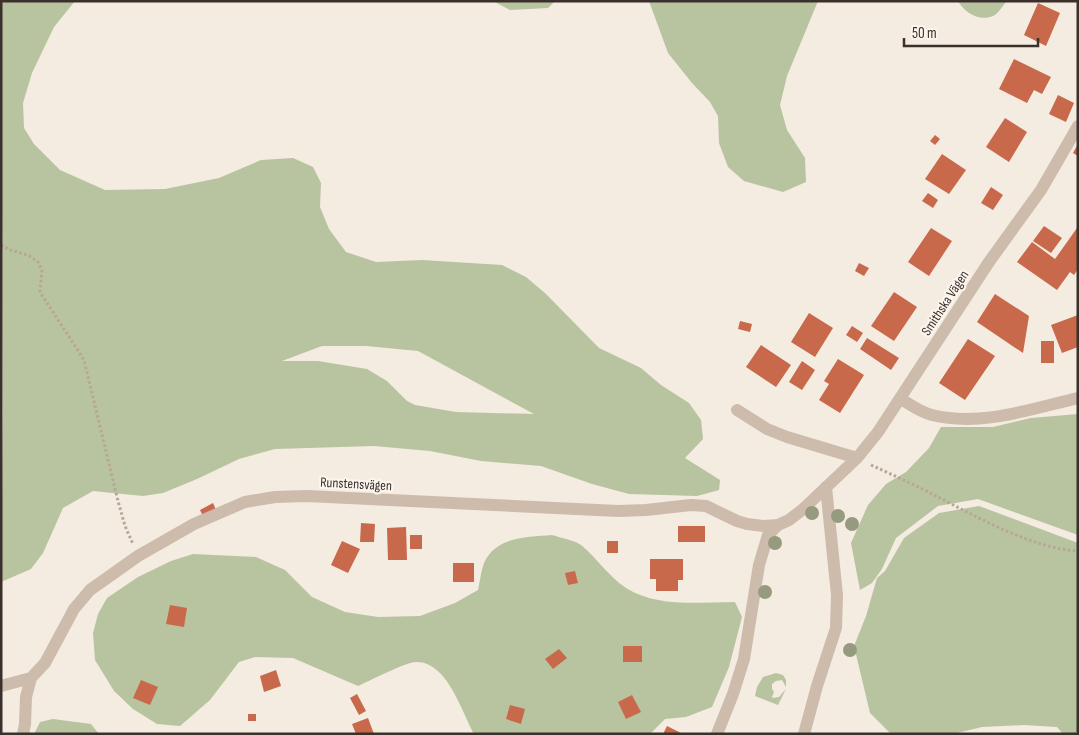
<svg xmlns="http://www.w3.org/2000/svg" width="1079" height="735" font-family="'Sofia Sans Condensed',sans-serif">
<style>
.green{fill:#b8c4a0;fill-rule:evenodd}
.building{fill:#c8694b}
.lines{fill:none;stroke-linecap:round;stroke-linejoin:round}
.path{stroke:#b9a596;stroke-width:3;stroke-dasharray:2.5 2.5;stroke-linecap:butt}
.minor{stroke:#cdbbac;stroke-width:12}
.tree{fill:#969b7f}
.labels{text-anchor:middle;dominant-baseline:central;stroke-width:4.5;stroke-linejoin:round;paint-order:stroke}
.street-label{font-size:14px;fill:#3b302b;stroke:#fbf5ee}
</style>
<rect width="100%" height="100%" fill="#f4ebe1"/>
<path class="green" d="M1,1H75L54,27L32,73L23,103L24,128L34,144L60,170L105,190L165,189L219,178L261,160L293,158L313,167L321,183L320,207L329,229L346,252L376,262L422,260L502,265L526,277L546,294L599,348L641,368L661,385L689,403L701,420L703,439L685,458L720,480L719,490L697,496L629,494L592,484L541,466L481,461L430,451L374,446L275,449L239,459L197,479L163,493L143,496L93,491L63,508L43,553L31,569L1,582L3,411ZM322,346H366L418,351L534,414L456,412L415,405L407,401L387,381L367,369L318,361H282Z
M493,1H555L548,8L510,10Z
M649,1H818L787,76L780,105L787,130L805,158L806,182L783,192L744,181L728,167L719,143L718,116L710,102L692,83L668,53Z
M958,1H1007C1003,5 998,14 993,16C979,22 964,12 958,1Z
M1078,414V535L978,499L938,506L896,538L882,569L872,583L860,590L851,543L868,505L886,484L906,472L929,448L941,427H993L1031,418Z
M979,506L1078,543V734H1063L1057,727L1024,725L982,727L953,734H891L870,713L854,646L866,616L877,578L885,571L904,538L939,513Z
M552,535C561,538 574,540 581,545C597,558 608,576 626,588C658,608 699,602 735,602L742,617L729,667L712,707L686,717L665,719L650,734H474C462,712 447,661 416,662C406,662 369,681 358,686L293,658L255,657L239,662L210,700L180,726L157,724L133,709L114,691L95,660L93,633L98,614L107,598L138,577L171,561L193,554L256,557L285,570L312,597L345,612L378,617L420,616L455,603L478,590C480,581 481,571 484,563C496,536 528,537 552,535Z
M776,673L783,675L786,680V687L782,680L776,681L772,684V689L774,692L772,697L773,698L779,697L786,689L778,705L755,696L757,687L763,677Z
M53,719L91,724L99,734H34L40,722Z"/>
<path class="building" d="M1038,3L1060,13L1046,46L1024,35Z
M1014,59L1051,77L1042,94L1034,90L1027,103L999,89Z
M1058,95L1074,103L1066,122L1049,114Z
M1005,118L1027,132L1009,162L986,147Z
M935,135L940,139L935,145L930,141Z
M1078,144V156L1073,153Z
M942,154L966,170L949,194L925,179Z
M991,187L1003,195L993,210L981,203Z
M928,193L938,200L933,208L922,201Z
M1044,226L1062,238L1051,253L1033,241Z
M931,228L952,241L929,276L908,262Z
M1077,228L1078,269L1074,275L1070,272L1057,290L1017,262L1032,242L1055,259Z
M859,263L869,268L864,276L855,271Z
M894,292L917,307L894,341L871,326Z
M995,294L1029,316L1023,353L977,322Z
M809,313L833,328L815,357L791,342Z
M1078,315V347L1062,353L1051,325Z
M740,321L752,324L750,332L738,329Z
M852,326L863,333L857,342L846,335Z
M867,338L899,358L891,370L860,349Z
M968,339L995,356L965,400L939,383Z
M1041,341H1054V363H1041Z
M761,345L791,365L776,387L746,367Z
M838,359L864,375L840,413L819,400L829,384L824,381Z
M802,361L815,370L802,390L789,382Z
M213,503L216,510L203,516L200,510Z
M361,523L375,524L374,542H360Z
M678,526H705V542H678Z
M406,527L407,560H388L387,528Z
M410,535H422V549H410Z
M342,541L360,549L348,573L331,565Z
M607,541H618V553H607Z
M650,559H683V580H678V591H656V579H650Z
M453,563H474V582H453Z
M575,571L578,583L568,585L565,573Z
M170,605L187,608L184,627L166,624Z
M623,646H642V662H623Z
M559,649L567,658L553,669L545,659Z
M276,670L281,686L264,692L260,676Z
M141,680L158,687L150,705L133,698Z
M357,694L366,711L359,715L350,698Z
M632,695L641,712L626,719L618,702Z
M510,705L525,709L521,724L506,719Z
M248,714H256V721H248Z
M368,718L374,734H356L352,724Z
M667,726L683,734H663Z"/>
<g class="lines">
<path class="path" d="M1,245L10,250L28,255L38,262L42,270L40,292L84,360L118,501L125,526L133,544
M871,465C893,475 915,485 936,496C977,517 1031,548 1078,551"/>
<path class="minor" d="M901,399C911,405 920,412 932,415C980,427 1031,409 1078,398
M737,410L767,429L787,437L857,458
M1,686L31,678L45,663L74,609L90,590L138,556L194,524L245,502L275,497L307,496L618,511L646,510L691,505L706,506L737,521L747,524L764,526L778,525
M23,734L25,724L26,697L31,678
M717,734L733,694L744,659L759,565L768,535L778,525L789,520L802,510L857,458L878,432L989,262L1041,190L1078,126
M804,734L817,686L836,628L837,595L826,487"/>
</g>
<g class="tree">
<circle cx="812" cy="513" r="7"/>
<circle cx="838" cy="516" r="7"/>
<circle cx="852" cy="524" r="7"/>
<circle cx="775" cy="543" r="7"/>
<circle cx="765" cy="592" r="7"/>
<circle cx="850" cy="650" r="7"/>
</g>
<g class="labels">
<g class="street-label">
<text transform="translate(945 303) rotate(-57)">Smithska Vägen</text>
<text transform="translate(356 484) rotate(3)">Runstensvägen</text>
</g>
</g>
<rect width="1079" height="735" fill="none" stroke="#3b302b" stroke-width="5"/>
<path d="M904 38v8h134v-8" fill="none" stroke="#3b302b" stroke-width="2.5"/>
<text x="912" y="38" font-size="15" fill="#3b302b" stroke="#fbf5ee" stroke-width="4" paint-order="stroke">50 m</text>
</svg>
